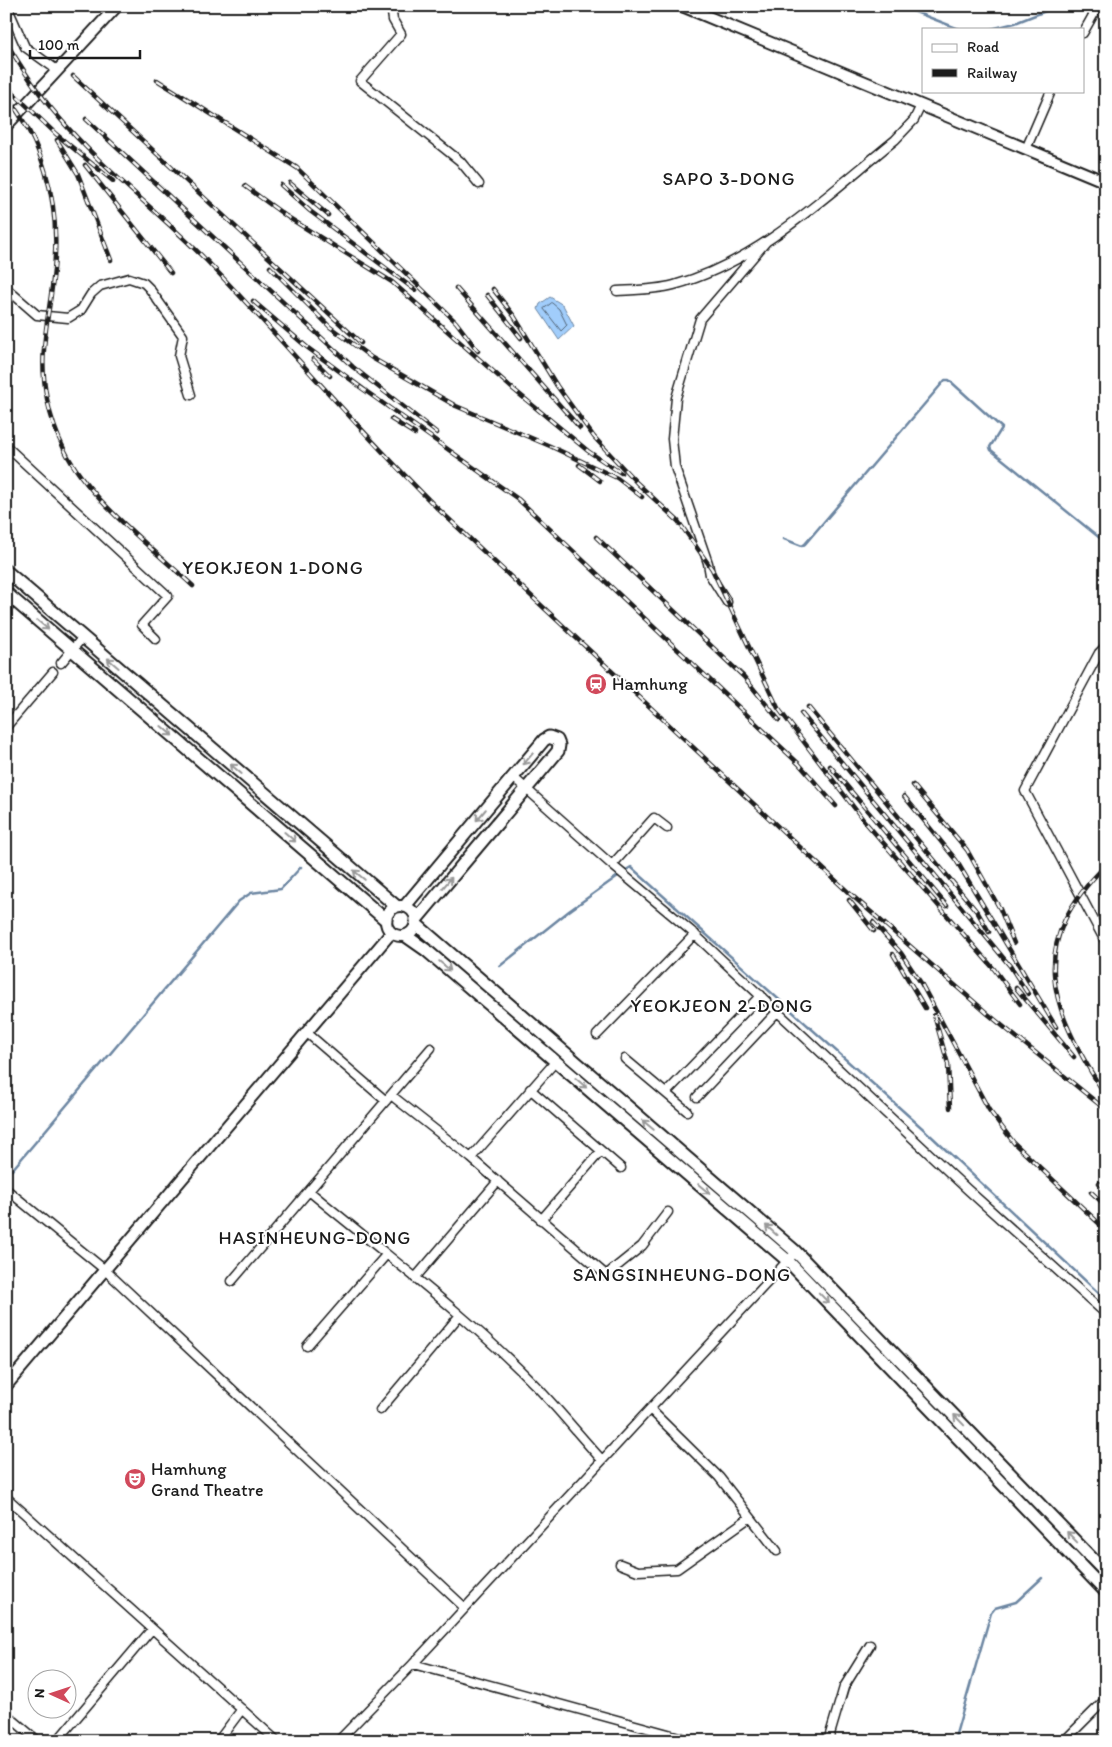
<svg xmlns="http://www.w3.org/2000/svg" width="1112" height="1747" font-family="Itim,sans-serif">
<style>
.water{fill:#a1cdfb;stroke:#6c86a2}
.lines{fill:none;stroke-linecap:round;stroke-linejoin:round}
.shore{stroke:#516375;stroke-width:1}
.stream{stroke:#6c86a2;stroke-width:2.5}
.minor-casing{stroke:#1c1c1c;stroke-width:11}
.tertiary-casing{stroke:#1c1c1c;stroke-width:14}
.secondary-casing{stroke:#1c1c1c;stroke-width:15}
.minor{stroke:#fff;stroke-width:8}
.tertiary{stroke:#fff;stroke-width:10}
.secondary{stroke:#fff;stroke-width:11}
.rail-casing{stroke:#1c1c1c;stroke-width:4.5}
.rail{stroke:#fff;stroke-width:2.5;stroke-dasharray:8;stroke-linecap:butt}
.oneway{stroke:#999}
.labels{text-anchor:middle;dominant-baseline:central;stroke-width:4;stroke-linejoin:round;paint-order:stroke}
.poi-label{font-size:18px;fill:#1c1c1c;stroke:#fff;text-anchor:start}
.neighbourhood-label{font-size:19px;letter-spacing:1px;fill:#1c1c1c;stroke:#fff}
</style>
<rect width="100%" height="100%" fill="#fff"/>
<filter id="ink" filterUnits="userSpaceOnUse"><feTurbulence type="fractalNoise" baseFrequency=".02" numOctaves="2"/><feDisplacementMap in="SourceGraphic" scale="10" xChannelSelector="R" yChannelSelector="G"/><feConvolveMatrix kernelMatrix="1 2 1 2 8 2 1 2 1" color-interpolation-filters="sRGB"/></filter>
<g filter="url(#ink)">
<path class="water" d="M550,297L563,305L574,326L559,340L538,309L540,304Z"/>
<g class="lines">
<path class="shore" d="M552,303L559,309L567,325L561,331L544,309Z"/>
<path class="stream" d="M900,6L959,29
M991,29L1015,23L1058,6
M784,539L802,546L805,544L945,380H949L1002,428L990,447L991,450L1106,543
M626,870L631,867L930,1135L1106,1300
M500,966L569,911L618,876
M12,1170L239,901L251,893L281,889L301,867
M954,1741L991,1613L995,1608L1016,1602L1042,1578"/>
<g class="minor-casing">
<path id="minor" d="M7,6L25,47L57,70
M391,6L393,20L401,34L360,81L460,161L479,184
M1083,33L1096,10
M1026,149L1051,91
M6,288L37,315L68,318L81,310L91,294L100,286L129,278L144,283L149,288L183,336L179,356L191,395
M617,291C636,290 656,290 674,285C759,262 828,194 895,140L914,120L921,105
M6,446L168,596L142,625L156,639
M727,602L710,575L708,563L675,467L672,439L676,398L700,319L766,242
M1106,646L1099,653L1025,791L1106,943
M61,663L83,637
M6,727L53,672
M513,777L612,865L691,931L967,1189L1106,1314
M612,865L654,818L667,828
M306,1032L386,1101
M597,1035L695,934
M625,1059L687,1111
M530,1089L621,1168
M666,1093L761,995
M391,1095L471,1158L606,1275L642,1246L668,1212
M697,1097L778,1011
M471,1158L556,1061
M6,1189L105,1270L464,1607
M309,1191C386,1255 467,1315 536,1386C559,1410 580,1436 602,1460
M541,1220L601,1151
M415,1278L498,1181
M232,1281L431,1048
M307,1346L386,1255
M650,1409L719,1477L777,1551
M380,1410L460,1315
M6,1497L277,1741
M620,1564L638,1571L677,1569L749,1518
M413,1664L694,1741
M6,1714L38,1741
M57,1741L152,1629
M218,1741L242,1709
M338,1741L413,1664L791,1257
M828,1741L844,1687L870,1645
M1064,1741L1106,1699"/>
</g>
<g class="tertiary-casing">
<path id="tertiary" d="M682,6L1106,182
M6,126L117,6
M386 921a15 15 0 1 1 30 0a15 15 0 1 1-30 0Z
M6,1386L391,933"/>
</g>
<g class="secondary-casing">
<path id="secondary" d="M6,571L396,906
M6,593L386,920
M405,906L544,740L549,737L557,740L559,745L558,751L416,920
M416,924L795,1251L1106,1573
M406,936L426,950L788,1261L1106,1592"/>
</g>
<use href="#minor" class="minor"/>
<use href="#tertiary" class="tertiary"/>
<use href="#secondary" class="secondary"/>
<g class="rail-casing">
<path id="rail" d="M6,42C21,67 37,92 56,114C101,168 158,211 207,261C285,342 356,428 436,507L848,892L988,1014L1106,1110
M73,76L361,343
M157,80L297,168L456,322L478,351
M6,86L56,134L113,181
M6,96C42,141 58,197 55,255C54,287 46,318 44,349C41,382 49,419 64,449C89,500 150,546 193,586
M86,119L353,367L437,433
M57,140L78,174L111,260
M85,165L171,273
M290,183L328,215
M281,185L310,211L415,290
M245,186L286,216L392,282L513,389L588,451L621,473
M270,267L330,327L372,358L456,406L550,446L617,478L642,497
M456,288L580,428
M493,289L514,316L557,386L594,437L637,483L678,521L712,569L778,708L865,822L994,969L1020,1004
M487,295L521,338
M253,301L308,348L366,391
M313,359L330,376
M360,387L518,499L799,764L836,806
M391,419L415,434
M579,465L600,481
M596,537L744,677L779,720
M808,707L978,913L989,932
M801,713L1010,966L1028,994
M830,766L947,906
M913,785L967,850L1000,909L1014,943
M904,796L956,860L1056,1027
M849,900L874,931
M873,922L901,953L921,983L989,1110L1014,1143L1106,1230
M893,954L925,1008
M1016,988L1074,1057
M934,1015L948,1064L950,1108
M1101,1088C1048,1003 1027,943 1106,865
M1099,1183L1106,1189
M1091,1192L1106,1206"/>
</g>
<use href="#rail" class="rail"/>
</g>
<defs><path id="oneway-shaft" d="M-6 0H5M1.5-3L5.5 0L1.5 3" fill="none" stroke-width="1.6" stroke-linecap="round" stroke-linejoin="round" transform="scale(1.25)"/></defs>
<g class="oneway">
<use href="#oneway-shaft" transform="translate(43 625) rotate(40)"/>
<use href="#oneway-shaft" transform="translate(113 663) rotate(-139)"/>
<use href="#oneway-shaft" transform="translate(167 731) rotate(41)"/>
<use href="#oneway-shaft" transform="translate(528 759) rotate(130)"/>
<use href="#oneway-shaft" transform="translate(236 769) rotate(-139)"/>
<use href="#oneway-shaft" transform="translate(481 815) rotate(130)"/>
<use href="#oneway-shaft" transform="translate(290 837) rotate(41)"/>
<use href="#oneway-shaft" transform="translate(359 875) rotate(-140)"/>
<use href="#oneway-shaft" transform="translate(447 883) rotate(-50)"/>
<use href="#oneway-shaft" transform="translate(445 966) rotate(40)"/>
<use href="#oneway-shaft" transform="translate(581 1083) rotate(41)"/>
<use href="#oneway-shaft" transform="translate(648 1125) rotate(-140)"/>
<use href="#oneway-shaft" transform="translate(704 1189) rotate(40)"/>
<use href="#oneway-shaft" transform="translate(771 1230) rotate(-138)"/>
<use href="#oneway-shaft" transform="translate(824 1298) rotate(46)"/>
<use href="#oneway-shaft" transform="translate(959 1420) rotate(-134)"/>
<use href="#oneway-shaft" transform="translate(1072 1537) rotate(-134)"/>
</g>
</g>
<defs>
<g id="station-disc" transform="scale(1.125)"><circle r="9.5" fill="#d1495b" stroke="#fff"/><path d="M-3-6H3Q5-6 5-4V2Q5 4 3 4L4.5 6H3L1.5 4h-3L-3 6H-4.5L-3 4Q-5 4-5 2V-4Q-5-6-3-6ZM-3.5-4v3h7v-3ZM-3.5 1v1.5H-2V1ZM2 1v1.5H3.5V1Z" fill="#fff"/></g>
<g id="theatre-disc" transform="scale(1.125)"><circle r="9.5" fill="#d1495b" stroke="#fff"/><path d="M-5-5.5Q0-4 5-5.5V0Q5 5 0 6Q-5 5-5 0ZM-3.3-2.5H-1v1.5H-3.3ZM1-2.5H3.3v1.5H1ZM-2.8 1Q0 5.5 2.8 1Z" fill="#fff"/></g>
</defs>
<g fill-rule="evenodd">
<use href="#station-disc" x="596" y="684"/>
<use href="#theatre-disc" x="135" y="1479"/>
</g>
<g class="labels">
<g class="poi-label">
<text x="612" y="684">Hamhung</text>
<text x="151" y="1469">Hamhung<tspan x="151" dy="21">Grand Theatre</tspan></text>
</g>
<g class="neighbourhood-label">
<text x="729" y="178">SAPO 3-DONG</text>
<text x="273" y="567">YEOKJEON 1-DONG</text>
<text x="722" y="1005">YEOKJEON 2-DONG</text>
<text x="315" y="1237">HASINHEUNG-DONG</text>
<text x="682" y="1274">SANGSINHEUNG-DONG</text>
</g>
</g>
<rect width="1112" height="1747" fill="none" stroke="#fff" stroke-width="25"/>
<rect x="12" y="12" width="1087" height="1722" fill="none" stroke="#1c1c1c" stroke-width="2" filter="url(#ink)"/>
<rect x="922" y="28" width="162" height="65" fill="#ffffff" stroke="#a4a4a4"/>
<rect x="932" y="44" width="25" height="8" fill="#ffffff" stroke="#a4a4a4"/>
<text x="967" y="52" font-size="15" fill="#1c1c1c">Road</text>
<rect x="932" y="69" width="25" height="8" fill="#1c1c1c" stroke="#a4a4a4"/>
<text x="967" y="78" font-size="15" fill="#1c1c1c">Railway</text>
<g transform="translate(52 1694) rotate(273)"><circle r="24" fill="#ffffff" stroke="#a4a4a4"/>
<path d="M0-4L9 19L0 12L-9 19Z" fill="#d1495b"/>
<text y="-8" font-size="14" font-weight="bold" text-anchor="middle" fill="#1c1c1c">N</text>
</g>
<path d="M30 50v8h110v-8" fill="none" stroke="#1c1c1c" stroke-width="2.5"/>
<text x="38" y="50" font-size="15" fill="#1c1c1c" stroke="#ffffff" stroke-width="4" paint-order="stroke">100 m</text>
</svg>
